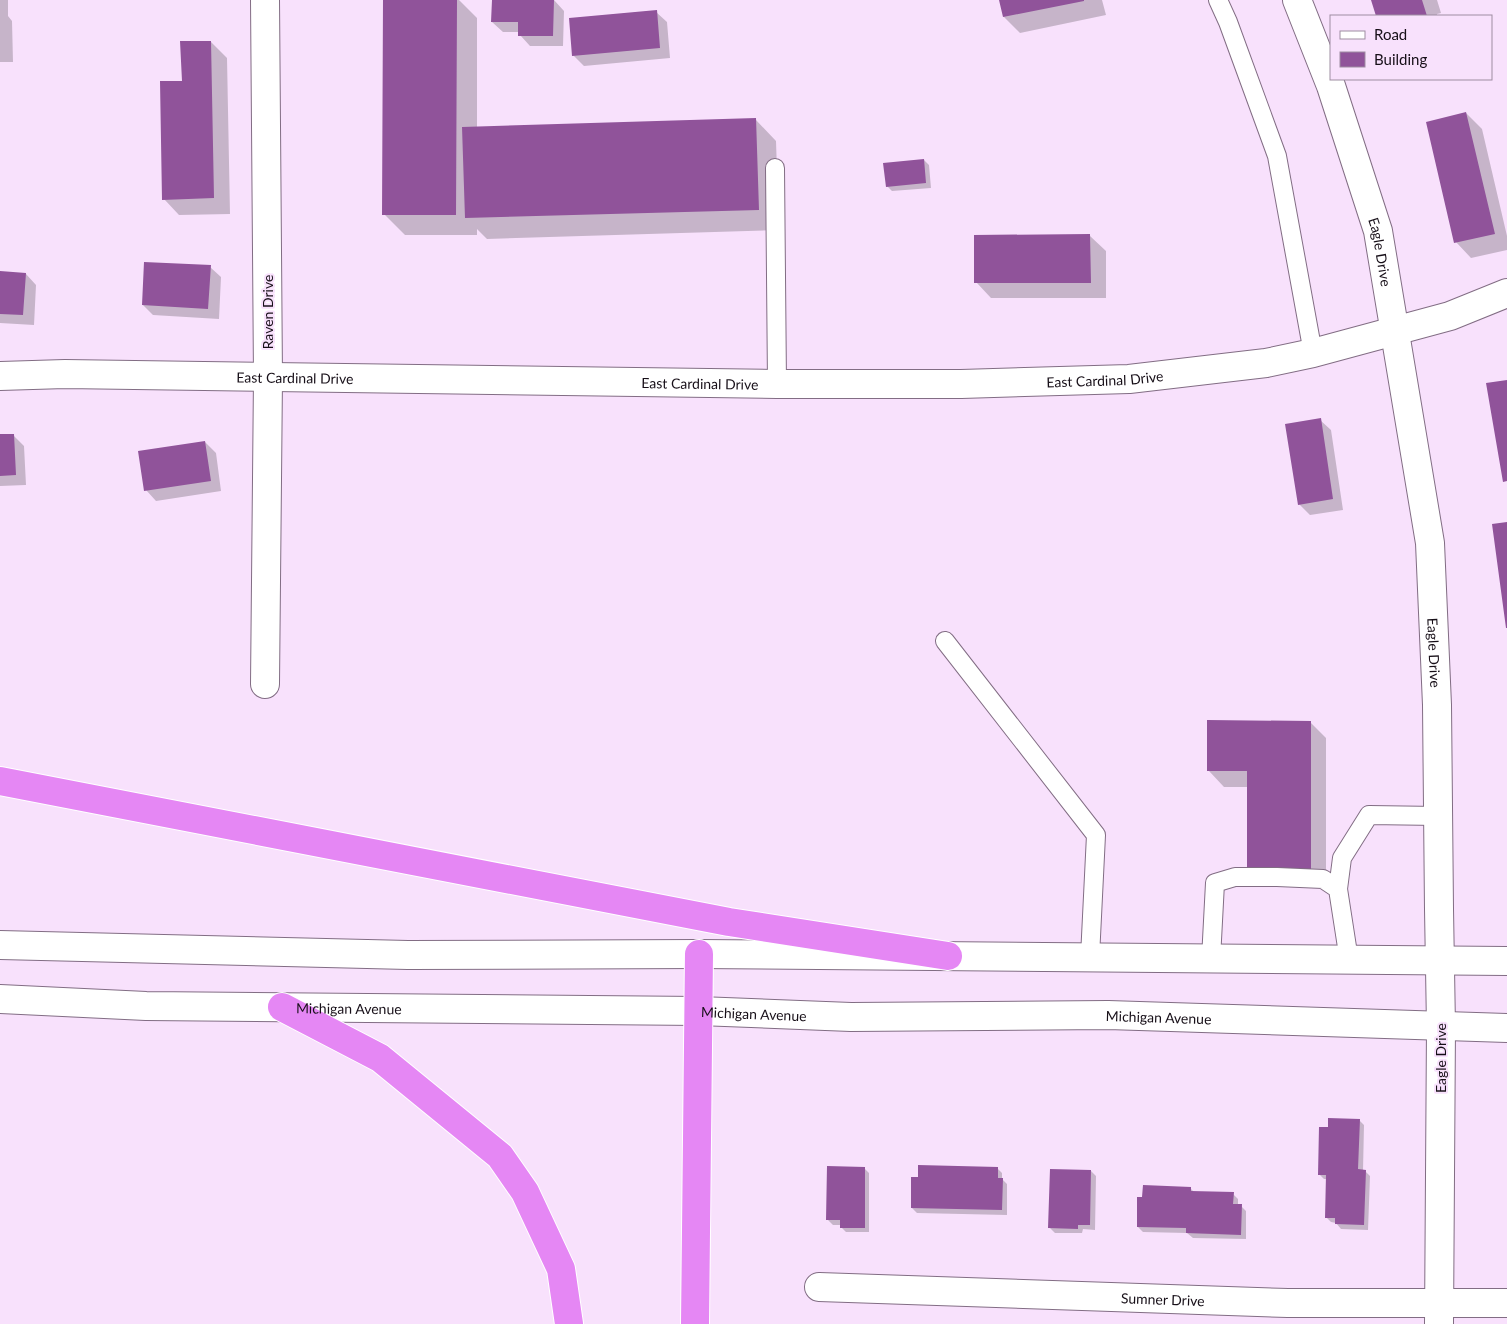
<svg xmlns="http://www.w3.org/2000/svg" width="1507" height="1324" font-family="Lato,sans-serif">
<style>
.shadow{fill:#0003}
.building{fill:#90539a}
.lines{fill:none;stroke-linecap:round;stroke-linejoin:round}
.service-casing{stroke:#826d84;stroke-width:20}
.minor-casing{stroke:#826d84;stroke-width:30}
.secondary-casing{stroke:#826d84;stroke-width:30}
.motorway-casing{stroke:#fff;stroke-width:30}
.service{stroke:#fff;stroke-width:18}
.minor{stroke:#fff;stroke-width:28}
.secondary{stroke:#fff;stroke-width:28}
.motorway{stroke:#e587f4;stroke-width:28}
.labels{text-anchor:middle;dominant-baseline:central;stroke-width:4;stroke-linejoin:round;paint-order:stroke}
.street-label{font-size:14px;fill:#170f18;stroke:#f8e1fc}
</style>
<rect width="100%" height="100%" fill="#f8e1fc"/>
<path class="shadow" d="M0,0H8V16L12,21L13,62H0Z
M384,0H459L477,18V128L756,120L776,141L779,230L487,239L477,229V235H405L384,214Z
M493,0H554L564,11L563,46H530L520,35V32H503L492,22Z
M1000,0H1102L1106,15L1020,33L1004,17Z
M1372,0H1437L1441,13L1437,14V16H1377Z
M656,12L667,22L670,58L584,66L573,55Z
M211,42L227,58L230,214L179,215L164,199L183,82Z
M1466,113L1482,129L1507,236V250L1471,258L1456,242Z
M924,160L929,165L931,188L892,191L887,186Z
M1090,236L1106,251V298H991L976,282Z
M210,267L221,277L219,319L153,315L143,305Z
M0,273L26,274L36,285L34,325L0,323Z
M1320,420L1331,430L1343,510L1310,515L1299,504Z
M0,435H13L24,446L26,485L0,486Z
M205,442L216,453L221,491L156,501L146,490Z
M1310,722L1326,738V887H1264L1248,871V787H1224L1209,771Z
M1359,1120L1364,1125L1363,1171H1365L1370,1176L1368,1230L1341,1229L1336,1223L1331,1222L1326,1217L1327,1179H1324L1319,1174L1329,1128Z
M864,1168L869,1173V1232H846L841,1227V1225H833L828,1220Z
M997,1168L1002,1173V1179L1007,1184V1215L917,1213L912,1208Z
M1091,1171L1096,1176L1095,1230L1083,1229L1082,1233H1055L1050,1228Z
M1190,1188L1195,1193L1233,1194L1238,1199V1206H1241L1246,1211V1239L1193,1238L1187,1233L1143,1232L1138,1227Z"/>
<path class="building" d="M383,0H457L456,215H382Z
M492,0H554L553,36H518V22H491Z
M999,0H1084V1L1003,17Z
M1371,0H1422L1427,16H1376Z
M657,10L660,48L572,56L569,18Z
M180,41H211L214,198L162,200L160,81H182Z
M1466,112L1495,234L1454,243L1426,122Z
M756,118L759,210L465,218L462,127Z
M924,159L926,183L886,187L883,163Z
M1090,234L1091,283H974V235Z
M144,262L211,265L208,309L142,305Z
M0,271L26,273L23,315L0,314Z
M1507,380V481L1503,482L1486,383Z
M1321,418L1333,499L1298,505L1285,424Z
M0,434H14L16,475L0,476Z
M205,441L211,481L144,491L138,451Z
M1507,522V628H1506L1492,524Z
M1207,720L1311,721V872H1247V771H1207Z
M1328,1118L1360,1119L1358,1169L1366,1170L1364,1225L1335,1224V1218H1325L1326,1175H1318L1319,1127H1328Z
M918,1165L998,1167V1178H1003L1002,1210L911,1208V1177H918Z
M827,1166L865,1167V1228H840V1220H826Z
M1050,1169L1091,1170L1090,1225H1078V1229L1048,1228Z
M1143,1185L1191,1187V1191L1234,1192L1233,1204H1242L1241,1235L1186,1233V1228L1137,1227V1197H1142Z"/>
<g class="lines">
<g class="service-casing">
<path id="service" d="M1218,0L1228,22L1277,156L1313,353
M775,168L777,384
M945,641L1096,835L1090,957
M1338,889L1342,858L1369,815L1438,816
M1211,959L1215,883L1235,877H1277L1323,879L1338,889L1349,960"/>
</g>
<g class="minor-casing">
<g id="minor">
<path id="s1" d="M1297,0L1331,86L1378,231L1430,543L1437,705L1439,909L1441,1027L1439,1324"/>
<path id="s2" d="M0,376L65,374L777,384H961L1129,379L1266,363L1313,353L1450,316L1507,293"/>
<path d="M265,684L268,377L265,0"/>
<path id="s3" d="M819,1287L1288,1303H1507"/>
</g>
</g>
<g class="secondary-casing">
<g id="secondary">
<path d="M0,945L408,955L699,954L1507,961"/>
<path id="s4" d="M0,999L146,1006L699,1011L851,1017L1108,1015L1507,1028"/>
</g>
</g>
<g class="motorway-casing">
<path id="motorway" d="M0,781L729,922L948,956
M282,1007L380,1058L500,1156L525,1192L561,1269L569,1324
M695,1324L699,954"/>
</g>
<use href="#service" class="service"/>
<use href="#minor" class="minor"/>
<use href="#secondary" class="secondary"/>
<use href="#motorway" class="motorway"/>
</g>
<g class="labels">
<g class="street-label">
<text stroke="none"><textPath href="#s1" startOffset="266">Eagle Drive</textPath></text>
<text transform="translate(267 312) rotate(-90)">Raven Drive</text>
<text stroke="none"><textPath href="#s2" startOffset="295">East Cardinal Drive</textPath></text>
<text stroke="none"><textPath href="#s2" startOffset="1105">East Cardinal Drive</textPath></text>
<text stroke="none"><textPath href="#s2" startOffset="700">East Cardinal Drive</textPath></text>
<text stroke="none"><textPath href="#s1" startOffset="671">Eagle Drive</textPath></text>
<text stroke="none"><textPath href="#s4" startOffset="349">Michigan Avenue</textPath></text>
<text stroke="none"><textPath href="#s4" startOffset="754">Michigan Avenue</textPath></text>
<text stroke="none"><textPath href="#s4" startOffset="1159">Michigan Avenue</textPath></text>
<text transform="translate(1440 1058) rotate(-90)">Eagle Drive</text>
<text stroke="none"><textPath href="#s3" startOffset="344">Sumner Drive</textPath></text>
</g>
</g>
<rect x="1330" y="15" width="162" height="65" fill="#f8e1fc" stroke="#9e8da1"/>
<rect x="1340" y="31" width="25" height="8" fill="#ffffff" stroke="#9e8da1"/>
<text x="1374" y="40" font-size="15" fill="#170f18">Road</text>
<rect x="1340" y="52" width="25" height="15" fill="#90539a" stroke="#9e8da1"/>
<text x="1374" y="65" font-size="15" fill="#170f18">Building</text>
</svg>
